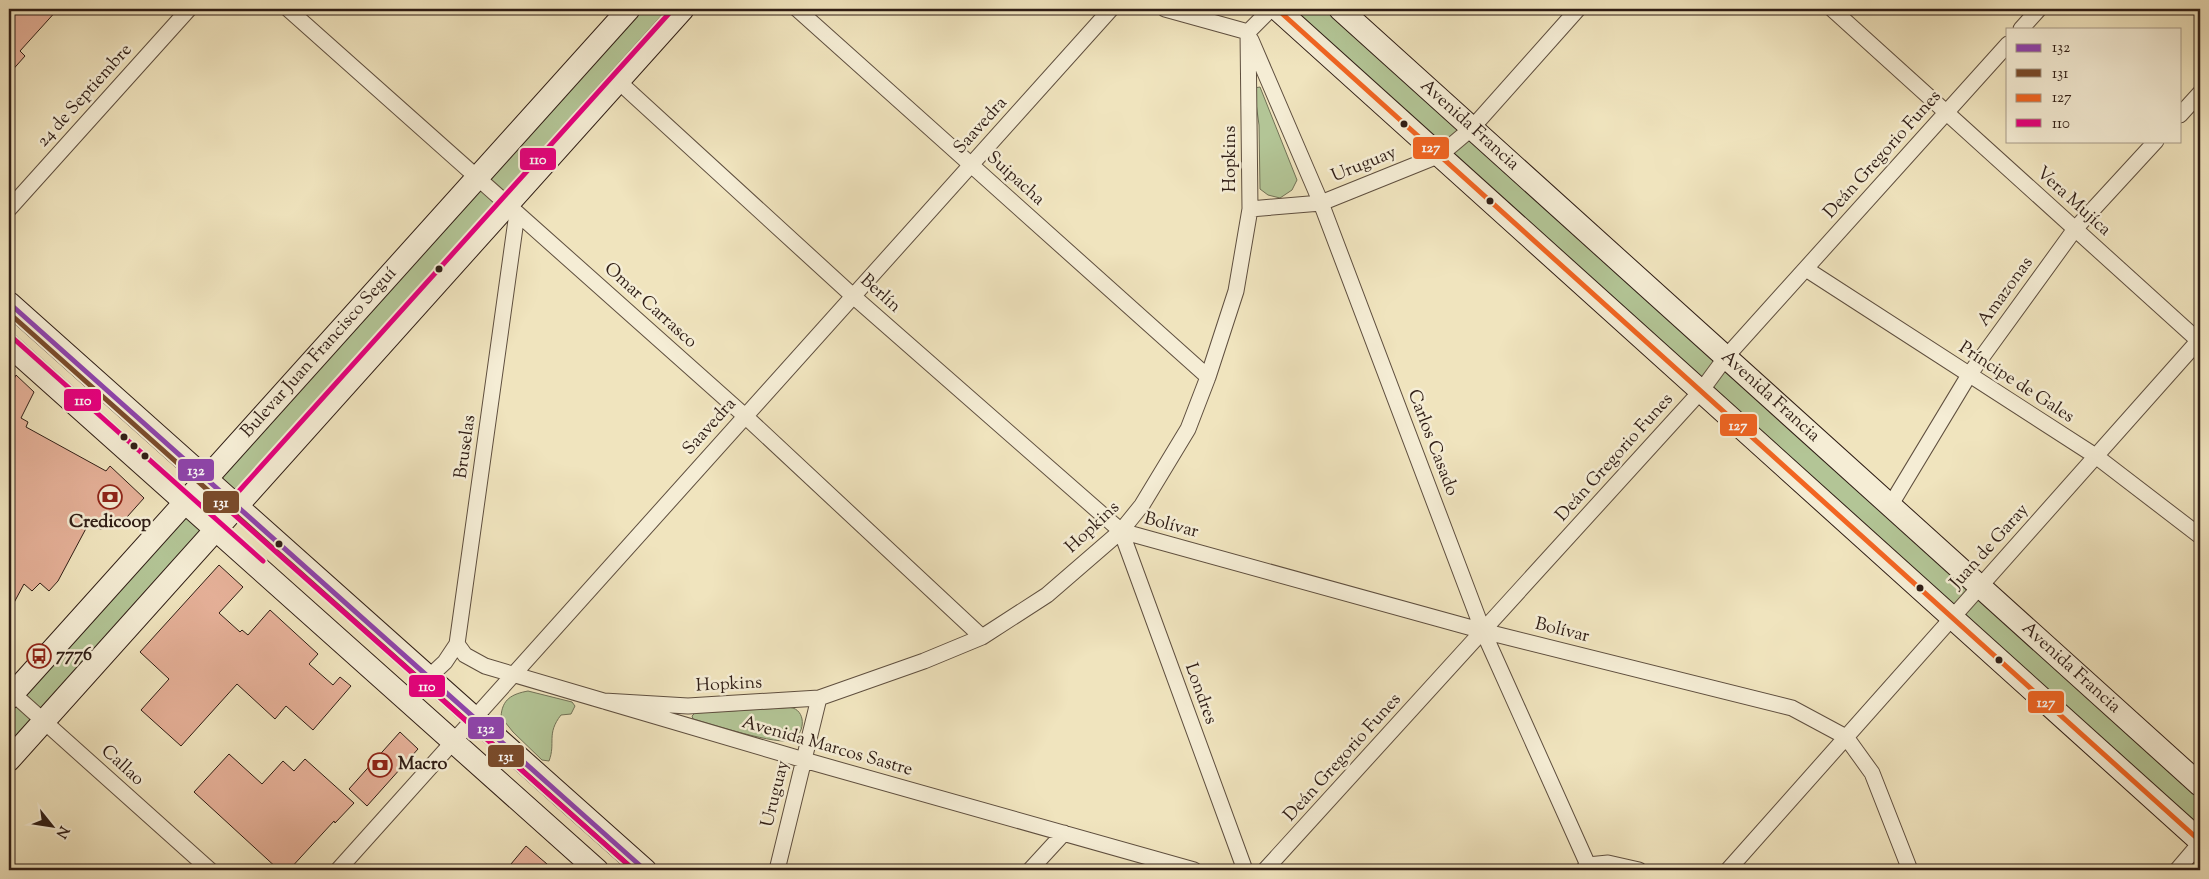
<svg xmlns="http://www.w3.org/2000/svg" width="2209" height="879" font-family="'Sorts Mill Goudy',serif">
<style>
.green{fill:#b3c596;stroke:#717156}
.building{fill:#e6b199;stroke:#2f1d15}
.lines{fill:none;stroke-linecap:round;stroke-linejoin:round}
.street-casing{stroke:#5f4f3f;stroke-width:17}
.secondary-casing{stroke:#2f1d15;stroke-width:24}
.street{stroke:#f5edd5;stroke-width:15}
.secondary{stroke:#f5edd5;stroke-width:22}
.bus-1-casing{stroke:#f5edd5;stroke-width:9}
.bus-2-casing{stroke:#f5edd5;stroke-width:9}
.bus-3-casing{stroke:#f5edd5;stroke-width:9}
.bus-4-casing{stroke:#f5edd5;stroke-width:9}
.bus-1{stroke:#8e44ad;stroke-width:5}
.bus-2{stroke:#7a4b2a;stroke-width:5}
.bus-3{stroke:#f26522;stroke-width:5}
.bus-4{stroke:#e5007d;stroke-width:5}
.bus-dot{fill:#2f1d15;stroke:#f5edd5;stroke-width:2}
.labels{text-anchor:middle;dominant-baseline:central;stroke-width:5;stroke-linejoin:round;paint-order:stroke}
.street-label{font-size:18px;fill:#2f1d15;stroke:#f5edd5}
.poi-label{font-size:18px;font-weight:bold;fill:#2f1d15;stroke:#f5edd5;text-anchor:start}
.line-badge{stroke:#f5edd5;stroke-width:2}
.badge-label{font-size:14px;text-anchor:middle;font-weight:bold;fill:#fff}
</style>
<rect width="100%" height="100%" fill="#f0e4be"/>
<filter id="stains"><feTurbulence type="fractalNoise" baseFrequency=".004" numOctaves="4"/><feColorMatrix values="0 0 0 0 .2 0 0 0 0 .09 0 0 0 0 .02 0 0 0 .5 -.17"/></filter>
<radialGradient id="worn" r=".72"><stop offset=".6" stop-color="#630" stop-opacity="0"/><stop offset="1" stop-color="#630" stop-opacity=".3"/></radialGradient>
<path class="green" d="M629,9H683L9,759V698Z
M1277,9H1340L2200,785V841Z
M1260,87L1297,180L1292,190L1280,198L1268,195L1260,189L1259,125L1254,88Z
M528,691L572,702L575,706L571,714L561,715C546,734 556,743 549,761L542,760L513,732L501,717C502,699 512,694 528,691Z
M782,708C785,708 790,707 793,708C807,713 804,735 792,740C779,746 710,724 693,719L692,716L695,713Z"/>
<path class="building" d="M9,9H58L20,51L25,56L9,74Z
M16,375L34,392L21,418L28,422L26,427L106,471L110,466L144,498L119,526L100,529L90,521L58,581L49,591L40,583L32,591L24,584L9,612V389Z
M219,565L243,587L219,613L240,632L242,630L248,635L270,610L318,654L309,664L333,685L340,677L351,686L313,730L286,706L275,719L237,684L181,746L141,710L169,679L140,652Z
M400,732L418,749L367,806L349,789Z
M229,754L262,784L283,761L294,771L305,759L354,803L335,823L334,821L289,870H279L194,792Z
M526,846L554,870H506Z"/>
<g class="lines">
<g class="street-casing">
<path id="street" d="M288,9L745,416L982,637
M797,9L1208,377
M1165,9L1248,32L1271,9
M1832,9L2200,342
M2021,29L2039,9
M1251,40L1321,203L1483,631L1588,865
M618,81L853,296L1121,531L1483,631L1792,708L1846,737L1872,773L1910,870
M2180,115L2200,93
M9,209L189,9
M1250,209L1321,203L1440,155L1472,128L1578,9
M1806,269L2097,457L2200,536
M1890,506L1969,375L2075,229L2156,141
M1121,531L1245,870
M457,644L465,655L485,666L804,760L1194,870
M429,677L445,662L457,644L517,213
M9,690L210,870
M604,701L688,706L819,698L924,661L982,637L1047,595L1121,531L1142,505L1188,429L1208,377L1236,291L1250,209L1248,32
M338,870L1111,9
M777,870L819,698
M1030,870L1064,833
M1265,870L1701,391L1726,357L2008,44
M1583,870L1588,865L1608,863L1639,870
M1728,870L2200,339
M2177,870L2200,843"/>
</g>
<g class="secondary-casing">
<g id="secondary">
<path d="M1277,9L2200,841"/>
<path id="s1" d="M1340,9L2200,785"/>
<path d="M9,303L645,870"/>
<path d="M9,345L597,870"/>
<path id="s2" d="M9,698L629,9"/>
<path d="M9,760L683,9"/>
</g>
</g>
<use href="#street" class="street"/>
<use href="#secondary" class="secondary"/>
<g class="bus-1-casing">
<path id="bus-1" d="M9,303L645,870"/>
</g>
<g class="bus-2-casing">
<path id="bus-2" d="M9,313L634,870"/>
</g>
<g class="bus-3-casing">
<path id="bus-3" d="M1277,9L2200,841"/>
</g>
<g class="bus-4-casing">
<path id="bus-4" d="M14,339L263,561
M634,870L231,512L229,506L230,501L673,9"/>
</g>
<use href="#bus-1" class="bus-1"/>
<use href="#bus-2" class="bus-2"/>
<use href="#bus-3" class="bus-3"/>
<use href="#bus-4" class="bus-4"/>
</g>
<defs>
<g id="bank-ring" transform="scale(1.25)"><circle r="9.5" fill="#f5edd5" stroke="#8f2418" stroke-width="1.5"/><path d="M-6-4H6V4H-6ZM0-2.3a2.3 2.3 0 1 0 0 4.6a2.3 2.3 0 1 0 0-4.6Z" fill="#8f2418"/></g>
<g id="bus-ring" transform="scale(1.25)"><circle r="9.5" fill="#f5edd5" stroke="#8f2418" stroke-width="1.5"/><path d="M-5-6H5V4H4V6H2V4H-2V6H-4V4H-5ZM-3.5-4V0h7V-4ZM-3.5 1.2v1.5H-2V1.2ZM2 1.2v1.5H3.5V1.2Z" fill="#8f2418"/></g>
</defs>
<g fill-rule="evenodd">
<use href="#bank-ring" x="110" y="497"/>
<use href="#bus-ring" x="39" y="656"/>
<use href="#bank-ring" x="380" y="765"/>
</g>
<g class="bus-dot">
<circle cx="1404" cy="124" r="4.5"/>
<circle cx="1490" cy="201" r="4.5"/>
<circle cx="439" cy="269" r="4.5"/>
<circle cx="124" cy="437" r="4.5"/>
<circle cx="134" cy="446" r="4.5"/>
<circle cx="145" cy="456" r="4.5"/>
<circle cx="279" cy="544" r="4.5"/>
<circle cx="1920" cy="588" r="4.5"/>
<circle cx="1999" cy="660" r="4.5"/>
</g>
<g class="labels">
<g class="street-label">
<text transform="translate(85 96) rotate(-48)">24 de Septiembre</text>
<text transform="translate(981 126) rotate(-48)">Saavedra</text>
<text stroke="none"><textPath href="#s1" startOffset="174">Avenida Francia</textPath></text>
<text transform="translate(1883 155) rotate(-48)">Deán Gregorio Funes</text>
<text transform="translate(1231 159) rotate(-90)">Hopkins</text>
<text transform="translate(1364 165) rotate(-22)">Uruguay</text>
<text transform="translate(1015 179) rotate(42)">Suipacha</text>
<text transform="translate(2073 202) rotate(42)">Vera Mujíca</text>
<text transform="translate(2006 292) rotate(-54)">Amazonas</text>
<text transform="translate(880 294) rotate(42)">Berlín</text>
<text transform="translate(650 306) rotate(42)">Omar Carrasco</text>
<text stroke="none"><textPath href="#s2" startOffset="464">Bulevar Juan Francisco Seguí</textPath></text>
<text transform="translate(2016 383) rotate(33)">Príncipe de Gales</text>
<text stroke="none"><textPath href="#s1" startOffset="579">Avenida Francia</textPath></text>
<text transform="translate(710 427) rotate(-48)">Saavedra</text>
<text transform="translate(1432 443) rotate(69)">Carlos Casado</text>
<text transform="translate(466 447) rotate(-82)">Bruselas</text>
<text transform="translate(1615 458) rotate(-48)">Deán Gregorio Funes</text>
<text transform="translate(1171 526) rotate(15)">Bolívar</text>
<text transform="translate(1093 528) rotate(-43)">Hopkins</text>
<text transform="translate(1990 547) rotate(-48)">Juan de Garay</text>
<text transform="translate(1562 631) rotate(14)">Bolívar</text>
<text stroke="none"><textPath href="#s1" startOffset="984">Avenida Francia</textPath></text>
<text transform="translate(729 685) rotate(-3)">Hopkins</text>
<text transform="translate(1200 694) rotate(70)">Londres</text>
<text transform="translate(827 747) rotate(16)">Avenida Marcos Sastre</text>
<text transform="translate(1343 758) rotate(-48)">Deán Gregorio Funes</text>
<text transform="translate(122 766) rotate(42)">Callao</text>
<text transform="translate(776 794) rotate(-76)">Uruguay</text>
</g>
<g class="poi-label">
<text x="110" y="523" text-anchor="middle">Credicoop</text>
<text x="56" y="656">7776</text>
<text x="398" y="765">Macro</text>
</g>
</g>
<g class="line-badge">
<rect x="1412" y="136" width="38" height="24" rx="5" fill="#f26522"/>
<rect x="519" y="147" width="38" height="24" rx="5" fill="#e5007d"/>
<rect x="63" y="388" width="39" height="24" rx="5" fill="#e5007d"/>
<rect x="1719" y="413" width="39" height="24" rx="5" fill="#f26522"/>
<rect x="177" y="458" width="38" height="24" rx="5" fill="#8e44ad"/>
<rect x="202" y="490" width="38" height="24" rx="5" fill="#7a4b2a"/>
<rect x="408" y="674" width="38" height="24" rx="5" fill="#e5007d"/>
<rect x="2027" y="690" width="38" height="24" rx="5" fill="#f26522"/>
<rect x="467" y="716" width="38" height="24" rx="5" fill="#8e44ad"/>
<rect x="487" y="744" width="38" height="24" rx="5" fill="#7a4b2a"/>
</g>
<g class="badge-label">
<text x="1431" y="152">127</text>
<text x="538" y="164">110</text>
<text x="83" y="405">110</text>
<text x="1738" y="430">127</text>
<text x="196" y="475">132</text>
<text x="221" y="507">131</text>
<text x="427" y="691">110</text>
<text x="2046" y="707">127</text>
<text x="486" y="733">132</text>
<text x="506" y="761">131</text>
</g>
<rect width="2209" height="879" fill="none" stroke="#f0e4be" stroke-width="30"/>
<rect x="10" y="10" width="2189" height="859" fill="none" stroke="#2f1d15" stroke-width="2.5"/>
<rect x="15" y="15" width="2179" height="849" fill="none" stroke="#2f1d15"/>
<rect x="2006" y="28" width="175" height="115" fill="#f5edd5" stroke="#a69a88"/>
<rect x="2016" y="44" width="25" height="8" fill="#8e44ad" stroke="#a69a88"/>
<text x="2052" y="52" font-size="15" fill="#2f1d15">132</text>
<rect x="2016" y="69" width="25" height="8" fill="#7a4b2a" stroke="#a69a88"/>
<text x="2052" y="78" font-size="15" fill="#2f1d15">131</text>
<rect x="2016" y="94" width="25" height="8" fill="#f26522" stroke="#a69a88"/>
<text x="2052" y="102" font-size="15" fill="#2f1d15">127</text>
<rect x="2016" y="119" width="25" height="8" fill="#e5007d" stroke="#a69a88"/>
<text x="2052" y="128" font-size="15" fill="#2f1d15">110</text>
<g transform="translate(52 826) rotate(120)" stroke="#f5edd5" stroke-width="4" paint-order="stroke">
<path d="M0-4L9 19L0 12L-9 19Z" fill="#2f1d15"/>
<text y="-8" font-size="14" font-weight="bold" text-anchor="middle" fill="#2f1d15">N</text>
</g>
<rect width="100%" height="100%" filter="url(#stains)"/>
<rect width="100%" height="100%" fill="url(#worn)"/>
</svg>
